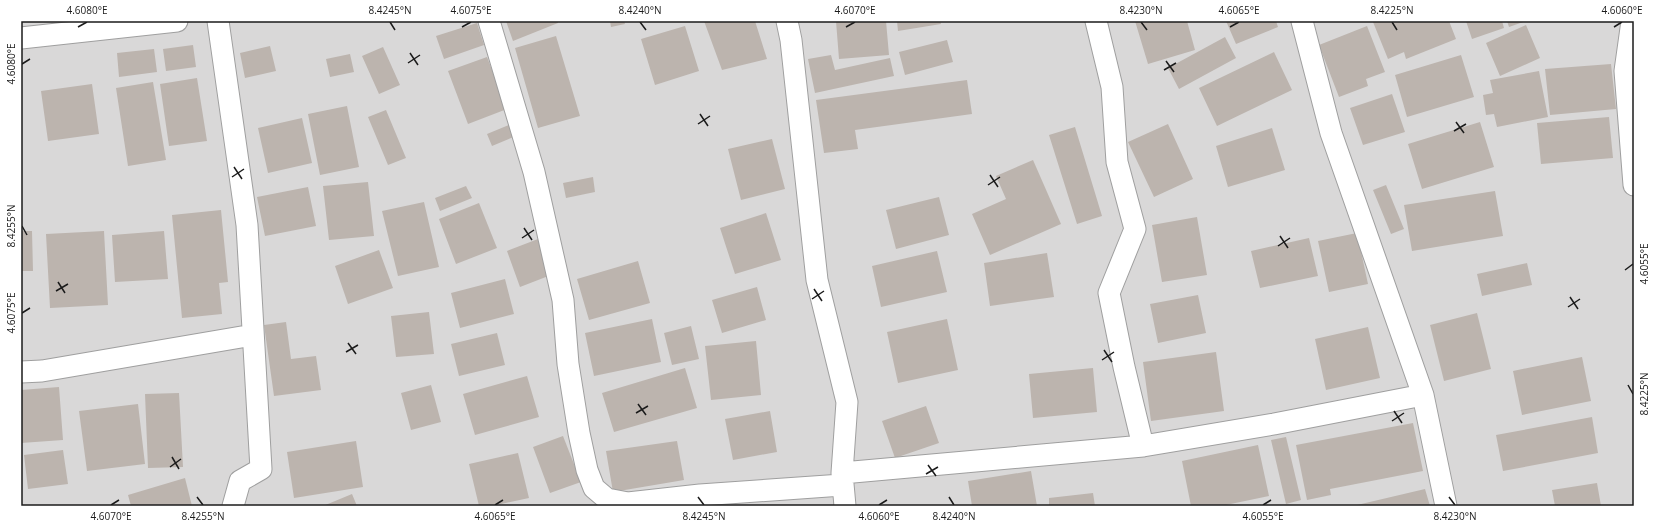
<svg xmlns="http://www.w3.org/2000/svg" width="1655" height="527" font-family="'Open Sans',sans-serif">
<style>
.residential{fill:#d9d8d8}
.building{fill:#bcb4ae}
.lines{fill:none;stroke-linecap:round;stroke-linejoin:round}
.minor-casing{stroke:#9f9f9f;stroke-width:23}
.minor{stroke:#fff;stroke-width:21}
.ticks{fill:none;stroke:#1b1b1b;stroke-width:1.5}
.neatline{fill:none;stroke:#1b1b1b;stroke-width:1.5}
.ticks-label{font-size:10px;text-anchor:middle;fill:#1b1b1b}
</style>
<rect width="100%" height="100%" fill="#ece9e1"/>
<path class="residential" d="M21,21H1634V506H21Z"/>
<path class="building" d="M506,21H558V23L513,41Z
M610,21H624L625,24L611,27Z
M704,21H755L767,59L722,70Z
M836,21H886L889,55L839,59Z
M897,21H940L941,24L898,31Z
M1135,21H1187L1195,50L1148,64Z
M1226,21H1276L1278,27L1236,44Z
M1376,21H1449L1456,39L1406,59L1404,52L1388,59L1373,22Z
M1466,21H1502L1504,28L1472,39Z
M1507,21H1526L1509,27Z
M477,23L484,45L444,59L436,36Z
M1526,25L1540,58L1500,76L1486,43Z
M685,26L699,71L655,85L641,39Z
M1367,26L1385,72L1366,79L1368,86L1339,97L1319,45Z
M556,36L580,116L538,128L515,48Z
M1225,37L1236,58L1179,89L1168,68Z
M947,40L953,62L905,75L899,52Z
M193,45L196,67L166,71L163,49Z
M270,46L276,71L245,78L240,53Z
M383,47L400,85L379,94L362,56Z
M154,49L157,72L119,77L117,53Z
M1274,52L1292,90L1217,126L1199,88Z
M350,54L354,72L330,77L326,59Z
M831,55L835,70L890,58L894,76L815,93L808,59Z
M1461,55L1474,97L1407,117L1395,75Z
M487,57L507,109L468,124L448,71Z
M1611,64L1616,109L1550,115L1545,69Z
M1539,71L1548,117L1497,127L1494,114L1486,115L1483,95L1493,93L1490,80Z
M197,78L207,141L169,146L160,84Z
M967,80L972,114L855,130L858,149L824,153L816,100Z
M153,82L166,160L128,166L116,88Z
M92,84L99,134L48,141L41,91Z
M1392,94L1405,132L1363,145L1350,108Z
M347,106L359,167L320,175L308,114Z
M386,110L406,158L388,165L368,117Z
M1609,117L1613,158L1541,164L1537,123Z
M302,118L312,163L268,173L258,128Z
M1480,122L1494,167L1422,189L1408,144Z
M511,124L516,136L492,146L487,134Z
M1168,124L1193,179L1154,197L1128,142Z
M1075,127L1102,216L1077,224L1049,135Z
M1272,128L1285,170L1228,187L1216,146Z
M772,139L785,189L741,200L728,149Z
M1033,160L1061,224L990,255L972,214L1006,199L996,176Z
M593,177L595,192L566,198L563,183Z
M368,182L374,236L329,240L323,186Z
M1386,185L1404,229L1391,234L1373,190Z
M466,186L472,198L440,211L435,198Z
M308,187L316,226L265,236L257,197Z
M1495,191L1503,236L1412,251L1404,205Z
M939,197L949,235L896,249L886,210Z
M424,202L439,267L398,276L382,211Z
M479,203L497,248L456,264L439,219Z
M221,210L228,282L219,283L222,314L182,318L172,215Z
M766,213L781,260L735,274L720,228Z
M1197,217L1207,275L1162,282L1152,225Z
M21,231H32L33,271H21Z
M104,231L108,305L50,308L46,234Z
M164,231L168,279L115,282L112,235Z
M1357,233L1368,284L1329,292L1318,241Z
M1309,238L1318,276L1260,288L1251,251Z
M538,239L551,275L520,287L507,251Z
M379,250L393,288L348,304L335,266Z
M937,251L947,292L881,307L872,266Z
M1047,253L1054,297L990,306L984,263Z
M638,261L650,303L589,320L577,279Z
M1527,263L1532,285L1482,296L1477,274Z
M505,279L514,314L460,328L451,293Z
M757,287L766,320L722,333L712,300Z
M1198,295L1206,333L1158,343L1150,304Z
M429,312L434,354L396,357L391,316Z
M1477,313L1491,369L1444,381L1430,325Z
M652,319L661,362L594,376L585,333Z
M947,319L958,370L898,383L887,332Z
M286,322L291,359L316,356L321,390L274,396L264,325Z
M691,326L699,359L672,365L664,333Z
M1368,327L1380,378L1326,390L1315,339Z
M497,333L505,365L459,376L451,344Z
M756,341L761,395L711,400L705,346Z
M1216,352L1224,411L1151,421L1143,362Z
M1582,357L1591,401L1522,415L1513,371Z
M685,368L697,408L614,432L602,393Z
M1093,368L1097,412L1033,418L1029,374Z
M527,376L539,417L475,435L463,394Z
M431,385L441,422L411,430L401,393Z
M59,387L63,440L21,443V390Z
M179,393L183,467L148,468L145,394Z
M138,404L145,464L87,471L79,411Z
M926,406L939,443L895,458L882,421Z
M770,411L777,452L733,460L725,419Z
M1592,417L1598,453L1503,471L1496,435Z
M1413,423L1423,471L1330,489L1331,495L1307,500L1296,445Z
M563,436L581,482L550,493L533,447Z
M1286,437L1301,500L1286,504L1271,440Z
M356,441L363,487L294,498L287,452Z
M677,441L684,480L613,492L606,451Z
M1258,445L1269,496L1221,506H1191L1182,461Z
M63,450L68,484L28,489L24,455Z
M518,453L529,498L492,506H479L469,464Z
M1031,471L1037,506H972L968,481Z
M185,478L192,506H131L128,495Z
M1597,483L1601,506H1555L1552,490Z
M1425,489L1430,506H1357V505Z
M1093,493L1095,506H1049V498Z
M352,494L357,506H323Z"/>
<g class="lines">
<g class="minor-casing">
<path id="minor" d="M218,21L247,225L261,469L240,481L233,506
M489,21L534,172L563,300L568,364L579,433L587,470L594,488L607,499L628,503L700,495L842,485
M787,21L791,40L817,280L847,402L842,473L845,506
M1096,21L1112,87L1117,162L1135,229L1109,293L1124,367L1143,446
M1302,21L1331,133L1423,395L1446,506
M1632,21L1625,71L1634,185
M21,38L177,21
M21,372L42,371L253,335
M842,473L1143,446L1274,424L1423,395"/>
</g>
<use href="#minor" class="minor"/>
</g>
<path class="ticks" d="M390,22L395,30M640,22L646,30M1141,22L1147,30M1392,22L1397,30M78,27L87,22M462,27L471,22M846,27L855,22M1230,27L1239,22M1614,27L1622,22M410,53L418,65M1166,61L1174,72M408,63L420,55M22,64L30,59M1164,70L1176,63M700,114L708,126M1456,122L1464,133M698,124L710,116M1454,131L1466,124M234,167L242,179M990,175L998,187M232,177L244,169M988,185L1000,177M22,226L27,235M524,228L532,240M1280,236L1288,248M522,238L534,230M1278,246L1290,238M1625,270L1633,264M58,282L65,293M814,289L822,301M56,291L68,284M1570,297L1578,309M812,299L824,291M1568,307L1580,299M22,313L30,308M348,343L356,354M1104,350L1112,362M346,352L358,345M1102,360L1114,352M1628,385L1633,394M638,404L646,415M1394,411L1402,423M636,413L648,406M1392,421L1404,413M172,457L179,469M928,465L936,476M170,467L181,459M926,474L938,467M197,497L203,505M698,497L704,505M949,497L954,505M1449,497L1455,505M111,505L119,500M495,505L503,500M879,505L887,500M1263,505L1271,500"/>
<rect width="1655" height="527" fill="none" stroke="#ffffff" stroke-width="44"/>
<rect x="22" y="22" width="1611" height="483" class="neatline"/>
<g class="ticks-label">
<text x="87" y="14">4.6080°E</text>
<text x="390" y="14">8.4245°N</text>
<text x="471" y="14">4.6075°E</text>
<text x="640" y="14">8.4240°N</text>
<text x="855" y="14">4.6070°E</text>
<text x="1141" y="14">8.4230°N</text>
<text x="1239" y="14">4.6065°E</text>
<text x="1392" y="14">8.4225°N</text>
<text x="1622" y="14">4.6060°E</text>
<text transform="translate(11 64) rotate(-90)" y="4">4.6080°E</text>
<text transform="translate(11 226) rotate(-90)" y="4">8.4255°N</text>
<text transform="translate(1644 264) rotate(-90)" y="4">4.6055°E</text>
<text transform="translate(11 313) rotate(-90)" y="4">4.6075°E</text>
<text transform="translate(1644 394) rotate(-90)" y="4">8.4225°N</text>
<text x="111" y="520">4.6070°E</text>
<text x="203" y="520">8.4255°N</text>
<text x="495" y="520">4.6065°E</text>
<text x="704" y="520">8.4245°N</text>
<text x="879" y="520">4.6060°E</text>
<text x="954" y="520">8.4240°N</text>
<text x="1263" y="520">4.6055°E</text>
<text x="1455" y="520">8.4230°N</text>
</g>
</svg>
